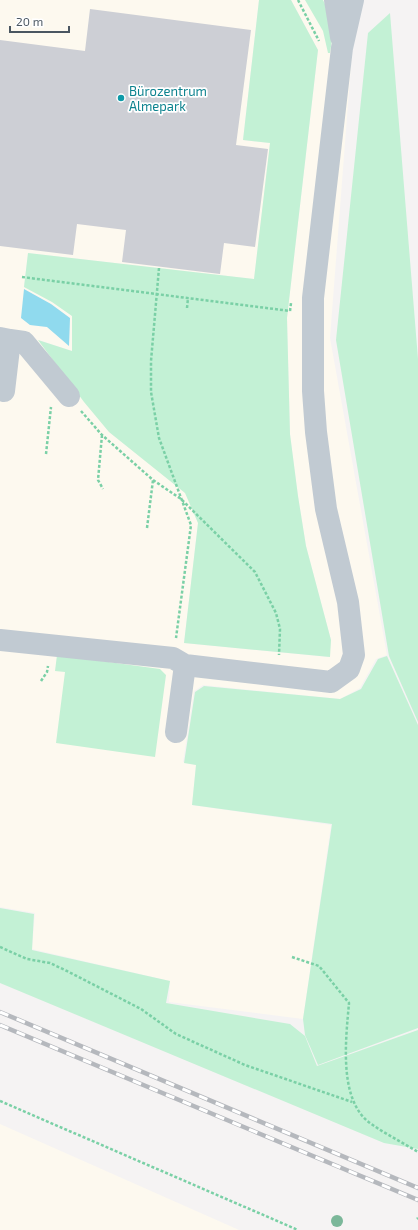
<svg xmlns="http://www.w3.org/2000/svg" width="418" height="1230" font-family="'Exo 2',sans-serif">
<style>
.commercial{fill:#fdf9ef;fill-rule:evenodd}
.green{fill:#c3f1d5}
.water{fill:#90daee}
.building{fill:#cdcfd5}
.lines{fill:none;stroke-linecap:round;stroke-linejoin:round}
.path{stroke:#7ad0a6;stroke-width:2.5;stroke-dasharray:3 2;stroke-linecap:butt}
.minor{stroke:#c1cad2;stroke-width:22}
.rail-casing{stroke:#b5b8bd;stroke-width:4.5}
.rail{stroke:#fff;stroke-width:3;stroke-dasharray:9;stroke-linecap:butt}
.tree{fill:#7bb799}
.culture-dot{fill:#0f9aa8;stroke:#fff;stroke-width:1.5}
.labels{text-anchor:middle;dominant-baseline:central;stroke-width:3.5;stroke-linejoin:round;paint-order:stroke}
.culture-label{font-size:13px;fill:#0d838f;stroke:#fff;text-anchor:start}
</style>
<rect width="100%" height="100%" fill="#f5f3f3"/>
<path class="commercial" d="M0,0H259L243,140L270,143L254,279L28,253L24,287L52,302L72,316V351L39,340L109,432L185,492L198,523L184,643L329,657L331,640L306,546L298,496L290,434L287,318L318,50L291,0H356L330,338L387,655L376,659L360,688L340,699L203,685L194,691L183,762L196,765L192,805L331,825L303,1019L169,1002L170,981L32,949L35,913L0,907ZM70,318L69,345L47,327L30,325Z
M0,1124L239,1230H0Z"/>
<path class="green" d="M259,0H291L318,50L287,318L290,434L298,496L306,546L331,640L330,657L184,643L198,523L185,493L109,432L84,402L38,340L72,351V316L52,302L24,287L28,253L254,279L270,143L243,140Z
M305,0H323L325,4L332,40L330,53H328L323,31Z
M390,13L418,359V722L389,656L336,340L368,33Z
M57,655L160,669L166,675L155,757L56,743L65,672L55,671Z
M387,656L418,725V1028L318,1065L305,1035L303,1019L332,824L192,805L196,765L184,763L195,692L204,686L340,699L361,689L378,659Z
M0,908L34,914L32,950L170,981L166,1003L290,1024L305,1036L317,1066L418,1030V1149L384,1143L0,983Z"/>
<path class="water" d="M24,289L51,304L70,318L69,346L47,327L30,325L21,318Z"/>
<path class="building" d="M90,9L251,30L236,145L268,149L255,247L224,243L220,274L122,262L126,230L77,224L73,255L0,246V40L85,51Z"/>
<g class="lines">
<path class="path" d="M298,0L319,41
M159,268L151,361V392L159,438L191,525L176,638
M22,277L290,311
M187,308L188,298
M290,311L291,303
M81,411L102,435L153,480L181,499L255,572L276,613L280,629L279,655
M102,435L98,480L103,489
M46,454L51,407
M147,528L153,480
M41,681L47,672L48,666
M0,947L27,959L50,963L67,971L141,1009L176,1034L245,1065L352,1102
M292,957L319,966L349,1003C346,1038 338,1100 370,1123C385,1134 402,1142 418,1152
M0,1101L298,1230
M417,1219L418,1218"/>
<path class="minor" d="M335,0L341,37
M0,338L10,340L4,391
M10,340L24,342L69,396
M0,640L173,658L185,665
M176,732L185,665L331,682L349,669L354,655L348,602L326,509L316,432L313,391V298L342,48L353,0"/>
<g class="rail-casing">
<path id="rail" d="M0,1012L418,1188
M0,1025L418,1200"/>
</g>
<use href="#rail" class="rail"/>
</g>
<circle class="tree" cx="337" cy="1221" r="6"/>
<circle class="culture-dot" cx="121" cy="98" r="4"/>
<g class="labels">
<g class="culture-label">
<text x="129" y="91">Bürozentrum<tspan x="129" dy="15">Almepark</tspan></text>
</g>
</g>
<path d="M10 26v6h59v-6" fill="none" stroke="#4a5661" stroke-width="2"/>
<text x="16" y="26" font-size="12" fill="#4a5661" stroke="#ffffff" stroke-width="3" paint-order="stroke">20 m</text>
</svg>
